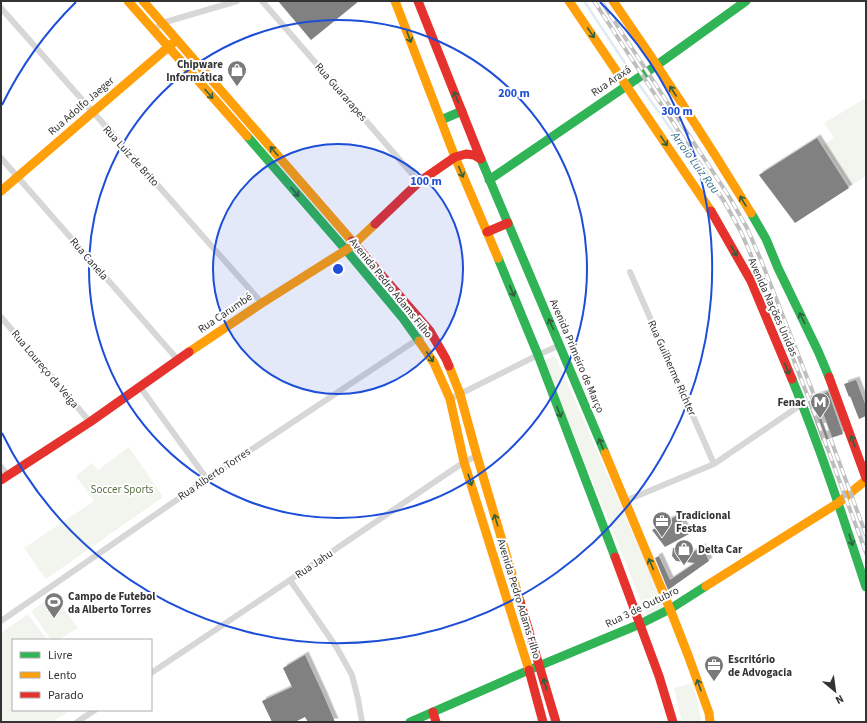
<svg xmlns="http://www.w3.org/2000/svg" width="867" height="723" font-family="'Source Sans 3',sans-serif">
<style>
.green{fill:#f1f5ed}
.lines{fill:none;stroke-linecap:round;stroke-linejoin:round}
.stream{stroke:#ddebf3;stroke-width:2.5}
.building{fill:#818181;filter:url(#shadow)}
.street{stroke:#d7d7d7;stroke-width:6}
.fast{stroke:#30b455;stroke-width:9}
.slow{stroke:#ff9f0a;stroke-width:9}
.jam{stroke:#e5322d;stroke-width:9}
.rail-casing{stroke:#bebebe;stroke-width:4}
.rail{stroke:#fff;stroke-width:2.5;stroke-dasharray:8;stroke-linecap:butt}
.oneway{stroke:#32603f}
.ring{fill:none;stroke:#1d4ed8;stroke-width:2}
.labels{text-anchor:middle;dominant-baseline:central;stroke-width:4;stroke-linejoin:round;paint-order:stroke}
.poi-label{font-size:11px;font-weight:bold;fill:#333;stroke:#fff;text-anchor:start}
.street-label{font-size:11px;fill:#333;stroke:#fff}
.park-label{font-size:11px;fill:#56703f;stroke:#fff}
.water-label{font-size:12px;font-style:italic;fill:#3f7597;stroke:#fff}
.centre{fill:#1d4ed8;stroke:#fff;stroke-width:2}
.ring-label{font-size:12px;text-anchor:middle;font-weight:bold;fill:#1d4ed8;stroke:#fff;stroke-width:4;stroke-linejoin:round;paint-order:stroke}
</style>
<defs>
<filter id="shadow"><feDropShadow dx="3.5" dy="-3.5" stdDeviation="0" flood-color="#0004"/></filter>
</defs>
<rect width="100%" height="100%" fill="#fff"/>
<path class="green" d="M866,98V176L850,186L823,145L834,138L824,123Z
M553,356L557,359L665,607L647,616L546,366V360Z
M129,447L163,497L46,579L24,548L94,501L76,476L92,463L98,470Z
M54,595L78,628L58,640H51L31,611Z
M28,614L47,640H13V710H71L52,722H1V633Z
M693,683L702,722H682L674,688Z"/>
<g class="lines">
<path class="stream" d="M584,1L625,63
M638,83L737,222
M860,528L866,548"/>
</g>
<path class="building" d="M278,1H359L311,40Z
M817,138L849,188L795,223L759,175Z
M856,380L866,406V416L859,419L850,396L849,397L844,384Z
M828,392L843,434L822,441L807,399Z
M678,515L689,534L665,547L652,530Z
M702,547L709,561L668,590L655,558L659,556L670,580L695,563L676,561L672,556L673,548H685L690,554Z
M305,655L323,694L335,722H308L305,717L295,722H272L262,701L292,687L283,668Z"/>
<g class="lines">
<path class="street" d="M262,1L419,182
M1,8L262,303
M154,30L162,23L237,1
M1,158L178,360
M630,272L714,464
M1,317L90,422
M140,387L207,479
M450,399L538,355L560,345
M1,467L8,475
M625,501L714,464L802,404
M290,580L337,648L352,675L358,699L362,722
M1,621L207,479L430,331
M151,673L290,580L464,462L477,456
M77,722L95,710"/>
<path class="fast" d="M441,120L462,111
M247,136L346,250L402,317L419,341
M480,157L605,453
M489,180L657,65L746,1
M751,213L766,239L778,268L818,351L829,377
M498,258L538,355L615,557
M792,379C820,447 843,517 866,587
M410,722L529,670L640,624L670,609L706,586"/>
<path class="slow" d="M128,1L247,136
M143,1L352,241
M395,1L455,157L498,258
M569,1L711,211
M613,1C661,70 707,141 751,213
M1,191L173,43
M419,341L434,363L450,399L464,462L529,670
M189,352L262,303L346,250L354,244L375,224
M449,366L460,394L477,456L520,601
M605,453L670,609L688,655L709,713L710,722
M706,586L838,503L866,480"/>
<path class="jam" d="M418,1L480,157
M711,211L751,281L792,379
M375,224L419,182L455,157L466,154L474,155L481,159
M487,232L508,223
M352,241L430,331L446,359L449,366
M829,377L866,478
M1,480L90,422L189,352
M615,557L659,676L673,722
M520,601L556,722
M529,670L543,722
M433,712L436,722"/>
<g class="rail-casing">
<path id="rail" d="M594,1L724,201L741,232L770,299L817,420L866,553
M601,1L730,198L747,228L761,260L823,418L866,535"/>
</g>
<use href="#rail" class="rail"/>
</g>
<defs><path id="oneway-shaft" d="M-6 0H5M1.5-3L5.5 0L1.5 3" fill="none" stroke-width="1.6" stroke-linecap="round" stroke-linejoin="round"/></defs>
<g class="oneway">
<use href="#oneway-shaft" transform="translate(591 33) rotate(56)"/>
<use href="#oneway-shaft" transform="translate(409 37) rotate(69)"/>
<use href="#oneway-shaft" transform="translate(673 91) rotate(-123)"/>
<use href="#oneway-shaft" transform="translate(209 94) rotate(49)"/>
<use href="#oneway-shaft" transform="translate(456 97) rotate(-112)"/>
<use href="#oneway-shaft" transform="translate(664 141) rotate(56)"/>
<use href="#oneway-shaft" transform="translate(274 151) rotate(-131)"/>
<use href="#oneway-shaft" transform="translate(461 172) rotate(67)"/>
<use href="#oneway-shaft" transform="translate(295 192) rotate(49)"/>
<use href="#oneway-shaft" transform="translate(743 201) rotate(-121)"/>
<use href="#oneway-shaft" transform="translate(734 251) rotate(61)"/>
<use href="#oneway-shaft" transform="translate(512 291) rotate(67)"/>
<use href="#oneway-shaft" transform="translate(802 318) rotate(-116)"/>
<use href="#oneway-shaft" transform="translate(551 324) rotate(-113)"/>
<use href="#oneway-shaft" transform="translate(430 357) rotate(56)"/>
<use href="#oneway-shaft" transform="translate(787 369) rotate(67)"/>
<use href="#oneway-shaft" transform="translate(559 412) rotate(69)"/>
<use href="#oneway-shaft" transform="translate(853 441) rotate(-110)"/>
<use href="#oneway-shaft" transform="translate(601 444) rotate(-113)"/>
<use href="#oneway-shaft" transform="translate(470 480) rotate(73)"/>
<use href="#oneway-shaft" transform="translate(496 520) rotate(-107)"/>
<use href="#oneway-shaft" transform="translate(851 540) rotate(72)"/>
<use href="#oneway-shaft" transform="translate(651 564) rotate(-113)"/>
<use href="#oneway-shaft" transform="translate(545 684) rotate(-106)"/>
<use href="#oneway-shaft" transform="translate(699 685) rotate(-109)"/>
</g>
<circle cx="338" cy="269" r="125" fill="#1d4ed8" fill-opacity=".12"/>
<g class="ring">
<circle cx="338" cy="269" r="125"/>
<circle cx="338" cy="269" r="249"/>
<path d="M2 105A374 374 0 0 1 76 2M600 2A374 374 0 1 1 2 433"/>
</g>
<defs>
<g id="shop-pin" transform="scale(1)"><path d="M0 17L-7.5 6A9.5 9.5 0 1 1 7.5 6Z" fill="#7a7a7a" stroke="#fff"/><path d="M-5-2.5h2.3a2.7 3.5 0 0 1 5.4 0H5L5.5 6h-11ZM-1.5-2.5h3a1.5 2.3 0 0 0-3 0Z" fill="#fff"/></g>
<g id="metro-pin" transform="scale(1)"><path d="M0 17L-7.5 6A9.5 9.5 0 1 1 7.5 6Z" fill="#7a7a7a" stroke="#fff"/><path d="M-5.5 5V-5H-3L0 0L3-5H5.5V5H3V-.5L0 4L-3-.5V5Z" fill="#fff"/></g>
<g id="office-pin" transform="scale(1)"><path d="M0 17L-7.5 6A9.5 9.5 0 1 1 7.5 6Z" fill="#7a7a7a" stroke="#fff"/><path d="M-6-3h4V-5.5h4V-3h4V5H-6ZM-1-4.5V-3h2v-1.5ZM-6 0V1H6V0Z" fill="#fff"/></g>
<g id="stadium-pin" transform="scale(1)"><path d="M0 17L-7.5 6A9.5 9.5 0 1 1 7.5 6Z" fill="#7a7a7a" stroke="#fff"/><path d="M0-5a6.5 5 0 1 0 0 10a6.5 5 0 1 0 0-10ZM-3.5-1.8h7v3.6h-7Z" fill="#fff"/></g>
</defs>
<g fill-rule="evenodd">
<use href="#shop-pin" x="237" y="70"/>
<use href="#metro-pin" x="820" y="402"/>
<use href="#office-pin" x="662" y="521"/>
<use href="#shop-pin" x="684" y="549"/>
<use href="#stadium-pin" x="54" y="602"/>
<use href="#office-pin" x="714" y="665"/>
</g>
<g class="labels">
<g class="poi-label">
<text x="223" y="64" text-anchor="end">Chipware<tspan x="223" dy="13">Informática</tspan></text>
<text x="806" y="402" text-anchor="end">Fenac</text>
<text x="676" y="515">Tradicional<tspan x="676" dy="13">Festas</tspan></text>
<text x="698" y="549">Delta Car</text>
<text x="68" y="596">Campo de Futebol<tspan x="68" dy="13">da Alberto Torres</tspan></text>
<text x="728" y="659">Escritório<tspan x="728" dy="13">de Advogacia</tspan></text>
</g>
<g class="street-label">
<text transform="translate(611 81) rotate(-34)">Rua Araxá</text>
<text transform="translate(341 92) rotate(49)">Rua Guararapes</text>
<text transform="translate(81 106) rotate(-41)">Rua Adolfo Jaeger</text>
<text transform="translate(131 156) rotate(48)">Rua Luiz de Brito</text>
<text transform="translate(89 259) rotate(49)">Rua Canela</text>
<text transform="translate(391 288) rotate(51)">Avenida Pedro Adams Filho</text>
<text transform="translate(773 307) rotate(66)">Avenida Nações Unidas</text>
<text transform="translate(225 313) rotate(-34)">Rua Carumbé</text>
<text transform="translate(577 356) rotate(67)">Avenida Primeiro de Março</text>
<text transform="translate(672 368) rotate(66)">Rua Guilherme Richter</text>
<text transform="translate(45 369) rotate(50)">Rua Loureço da Veiga</text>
<text transform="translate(214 474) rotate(-34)">Rua Alberto Torres</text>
<text transform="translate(314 564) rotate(-34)">Rua Jahu</text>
<text transform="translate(519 599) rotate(73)">Avenida Pedro Adams Filho</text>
<text transform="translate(642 607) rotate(-26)">Rua 3 de Outubro</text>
</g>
<g class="park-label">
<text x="122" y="489">Soccer Sports</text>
</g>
<g class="water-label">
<text transform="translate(695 163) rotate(54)">Arroio Luiz Rau</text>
</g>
</g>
<circle cx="338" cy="269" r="6" class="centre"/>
<g class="ring-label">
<text x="514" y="97">200 m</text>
<text x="677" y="115">300 m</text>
<text x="426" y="185">100 m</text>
</g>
<rect width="867" height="723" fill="none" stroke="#333333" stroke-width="4"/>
<rect x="12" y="639" width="140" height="72" fill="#ffffff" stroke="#adadad"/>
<rect x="20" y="652" width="20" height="6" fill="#30b455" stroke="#adadad"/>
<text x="48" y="659" font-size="12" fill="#333333">Livre</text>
<rect x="20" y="672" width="20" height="6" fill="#ff9f0a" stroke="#adadad"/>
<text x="48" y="679" font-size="12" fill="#333333">Lento</text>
<rect x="20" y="692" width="20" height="6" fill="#e5322d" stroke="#adadad"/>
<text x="48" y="699" font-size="12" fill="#333333">Parado</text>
<g transform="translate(835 691) rotate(151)" stroke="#ffffff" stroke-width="3" paint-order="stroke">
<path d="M0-3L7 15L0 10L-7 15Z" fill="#333333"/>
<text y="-6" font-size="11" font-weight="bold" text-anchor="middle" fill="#333333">N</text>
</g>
</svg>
